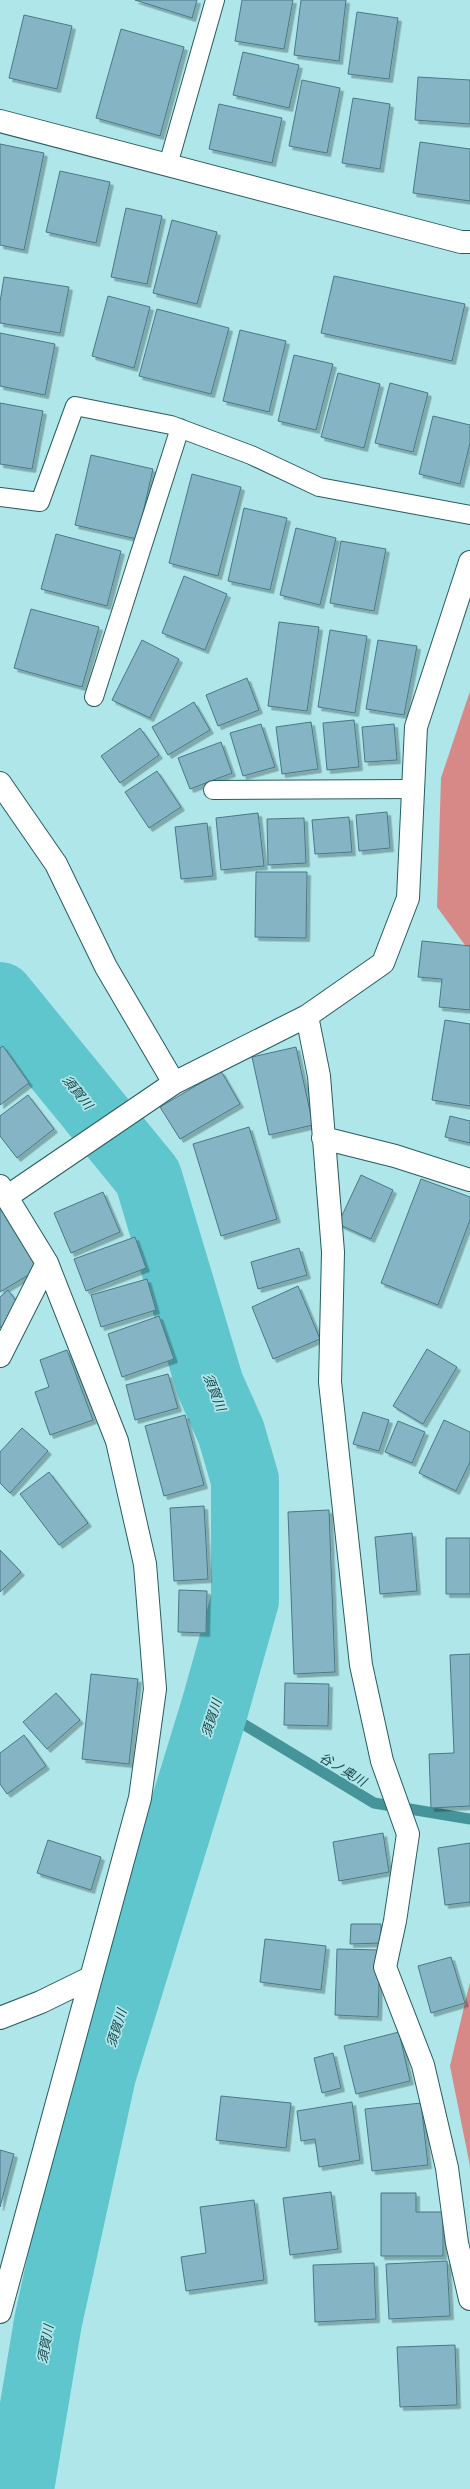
<svg xmlns="http://www.w3.org/2000/svg" width="470" height="2489" font-family="Barlow,'Noto Sans JP',sans-serif">
<style>
.forest{fill:#d78987}
.lines{fill:none;stroke-linecap:round;stroke-linejoin:round}
.stream{stroke:#459499;stroke-width:11}
.river{stroke:#5fc6cd;stroke-width:68}
.building{fill:#85b5c5;stroke:#497887;filter:url(#shadow)}
.service-casing{stroke:#285d60;stroke-width:20}
.minor-casing{stroke:#285d60;stroke-width:24}
.tertiary-casing{stroke:#285d60;stroke-width:24}
.service{stroke:#fff;stroke-width:18}
.minor{stroke:#fff;stroke-width:22}
.tertiary{stroke:#fff;stroke-width:22}
.labels{text-anchor:middle;dominant-baseline:central;stroke-width:3.5;stroke-linejoin:round;paint-order:stroke}
.water-label{font-size:13px;font-style:italic;fill:#154447;stroke:#afe6e9}
</style>
<defs>
<filter id="shadow"><feDropShadow dx="3.5" dy="3.5" stdDeviation="0" flood-color="#0004"/></filter>
</defs>
<rect width="100%" height="100%" fill="#afe6e9"/>
<path class="forest" d="M470,691V952L437,907L441,778Z
M470,1982V2166L450,2066Z"/>
<g class="lines">
<path class="stream" d="M215,1707L374,1803L470,1819"/>
<path class="river" d="M0,996L148,1177L210,1385L231,1432L245,1480V1600L215,1707L102,2075L48,2322L20,2489"/>
</g>
<path class="building" d="M135,0H197L192,18Z
M242,0H293L284,49L235,41Z
M301,0H346L339,61L294,55Z
M357,12L398,18L389,79L348,74Z
M24,15L72,26L57,89L9,78Z
M121,29L184,47L160,136L96,118Z
M243,52L299,65L289,108L233,95Z
M418,77L470,80V124L415,120Z
M302,80L340,88L327,153L289,146Z
M353,98L390,104L380,169L342,163Z
M219,104L282,118L272,163L209,149Z
M420,142L470,149V201L413,193Z
M0,144L44,153L24,250L0,245Z
M60,171L110,182L96,243L46,232Z
M126,208L162,216L147,284L111,277Z
M172,220L217,232L197,304L153,293Z
M334,276L465,304L452,361L321,333Z
M4,277L69,287L60,333L0,323V302Z
M108,296L150,307L134,368L92,356Z
M157,309L229,328L211,394L139,376Z
M240,330L286,341L269,412L223,401Z
M0,333L55,344L45,395L0,386Z
M294,355L333,364L316,430L278,421Z
M338,373L380,384L364,448L321,437Z
M390,383L428,393L413,452L375,443Z
M0,403L43,411L32,469L0,464Z
M433,416L470,425V443L460,484L419,474Z
M91,455L153,469L137,539L75,525Z
M192,474L241,487L218,576L169,563Z
M244,508L287,518L270,590L228,581Z
M296,528L336,538L320,605L280,595Z
M56,534L121,551L107,606L41,589Z
M341,541L386,549L374,611L330,603Z
M184,576L227,594L205,650L162,633Z
M31,609L99,627L82,687L14,668Z
M279,622L319,627L307,711L268,706Z
M330,630L367,636L355,713L318,707Z
M142,640L179,659L150,718L112,700Z
M378,640L417,646L404,715L366,709Z
M247,678L259,710L218,726L206,695Z
M194,702L210,730L168,755L152,727Z
M354,720L359,767L327,770L323,723Z
M311,722L318,769L282,774L276,727Z
M261,724L275,767L243,776L230,733Z
M394,724L397,760L365,762L362,727Z
M140,728L159,755L120,783L101,756Z
M221,742L232,773L190,789L178,758Z
M157,771L181,807L149,828L125,792Z
M387,812L390,848L359,851L356,815Z
M258,813L264,866L221,870L216,818Z
M349,817L352,852L315,854L312,820Z
M304,818L306,863L268,865L267,819Z
M207,823L213,876L181,879L175,827Z
M256,872H307L306,938L255,937Z
M422,941L470,946V1010L439,1007L442,979L418,977Z
M445,1020L470,1024V1106L432,1100Z
M3,1046L29,1083L0,1105V1048Z
M296,1047L313,1125L269,1135L252,1057Z
M221,1071L240,1104L180,1139L160,1107Z
M28,1095L54,1129L17,1158L0,1136V1116Z
M450,1116L470,1121V1143L445,1137Z
M249,1127L277,1219L221,1236L193,1144Z
M361,1175L393,1190L371,1239L338,1224Z
M421,1179L470,1197V1220L438,1305L381,1283Z
M103,1192L120,1232L71,1253L54,1213Z
M0,1202L40,1268L0,1292Z
M135,1237L146,1268L86,1291L74,1259Z
M299,1248L307,1275L258,1289L251,1262Z
M147,1279L156,1310L101,1327L91,1295Z
M298,1286L320,1339L273,1359L252,1307Z
M8,1290L23,1310L0,1328V1297Z
M159,1316L174,1359L122,1377L108,1334Z
M427,1349L457,1367L423,1424L393,1406Z
M67,1350L93,1420L50,1435L35,1392L49,1387L40,1360Z
M168,1374L178,1408L135,1420L126,1385Z
M363,1412L389,1420L379,1451L353,1444Z
M185,1415L204,1485L164,1496L145,1426Z
M444,1420L470,1432V1462L456,1491L419,1473Z
M398,1421L425,1432L412,1463L385,1452Z
M22,1428L48,1451L10,1493L0,1483V1452Z
M49,1472L88,1523L59,1545L20,1494Z
M204,1506L208,1579L174,1581L170,1508Z
M329,1510L335,1672L294,1674L288,1512Z
M412,1533L417,1591L380,1594L375,1537Z
M446,1538H470V1594H446Z
M0,1550L21,1572L0,1592Z
M179,1590L207,1591L206,1633L178,1632Z
M470,1654V1806L431,1808L429,1754L454,1753L450,1655Z
M91,1674L138,1679L129,1764L82,1759Z
M285,1683L329,1684L328,1726L284,1725Z
M56,1693L80,1720L47,1749L23,1722Z
M24,1735L46,1766L7,1794L0,1784V1753Z
M383,1833L389,1872L339,1881L333,1842Z
M48,1840L101,1857L91,1890L37,1873Z
M470,1843V1902L445,1905L438,1848Z
M351,1924H381V1943L350,1944Z
M265,1939L326,1946L321,1990L260,1982Z
M337,1949L380,1950L378,2017L335,2015Z
M451,1957L465,2003L431,2013L418,1966Z
M399,2032L410,2081L356,2094L344,2046Z
M333,2053L341,2088L322,2093L314,2058Z
M221,2096L291,2103L286,2148L216,2140Z
M352,2102L360,2160L319,2167L315,2139L301,2141L297,2111Z
M421,2103L428,2165L372,2171L365,2109Z
M0,2150L14,2154L0,2207Z
M331,2192L338,2249L290,2255L283,2198Z
M381,2193H416V2212H443V2256H381Z
M254,2200L264,2280L186,2291L181,2257L206,2253L200,2207Z
M447,2261L450,2316L389,2319L386,2264Z
M374,2263L376,2319L315,2322L313,2265Z
M455,2345L457,2405L400,2407L397,2347Z"/>
<g class="lines">
<g class="service-casing">
<path id="service" d="M168,165L215,0
M0,497L40,502L75,406L171,425L251,455L319,487L470,515
M94,697L180,428
M213,790L414,789"/>
</g>
<g class="minor-casing">
<path id="minor" d="M0,121L461,242H470
M0,783L56,864L106,967L174,1083
M307,1016L319,1076L333,1252L330,1382L361,1665L382,1761L408,1834L395,1921L385,1967L423,2065L447,2168L457,2243L470,2299
M323,1138L395,1156L470,1180
M0,1186L47,1263L117,1441L145,1564L155,1689L140,1798L0,2312
M8,1196L174,1083L307,1016L383,963L408,898L416,727L470,562
M0,1356L47,1263"/>
</g>
<g class="tertiary-casing">
<path id="tertiary" d="M0,2018L41,2002L90,1978"/>
</g>
<use href="#service" class="service"/>
<use href="#minor" class="minor"/>
<use href="#tertiary" class="tertiary"/>
</g>
<g class="labels">
<g class="water-label">
<text transform="translate(78 1092) rotate(51)">須賀川</text>
<text transform="translate(215 1392) rotate(68)">須賀川</text>
<text transform="translate(211 1718) rotate(-73)">須賀川</text>
<text transform="translate(343 1769) rotate(31)">谷ノ奥川</text>
<text transform="translate(116 2028) rotate(-73)">須賀川</text>
<text transform="translate(45 2344) rotate(-80)">須賀川</text>
</g>
</g>
</svg>
